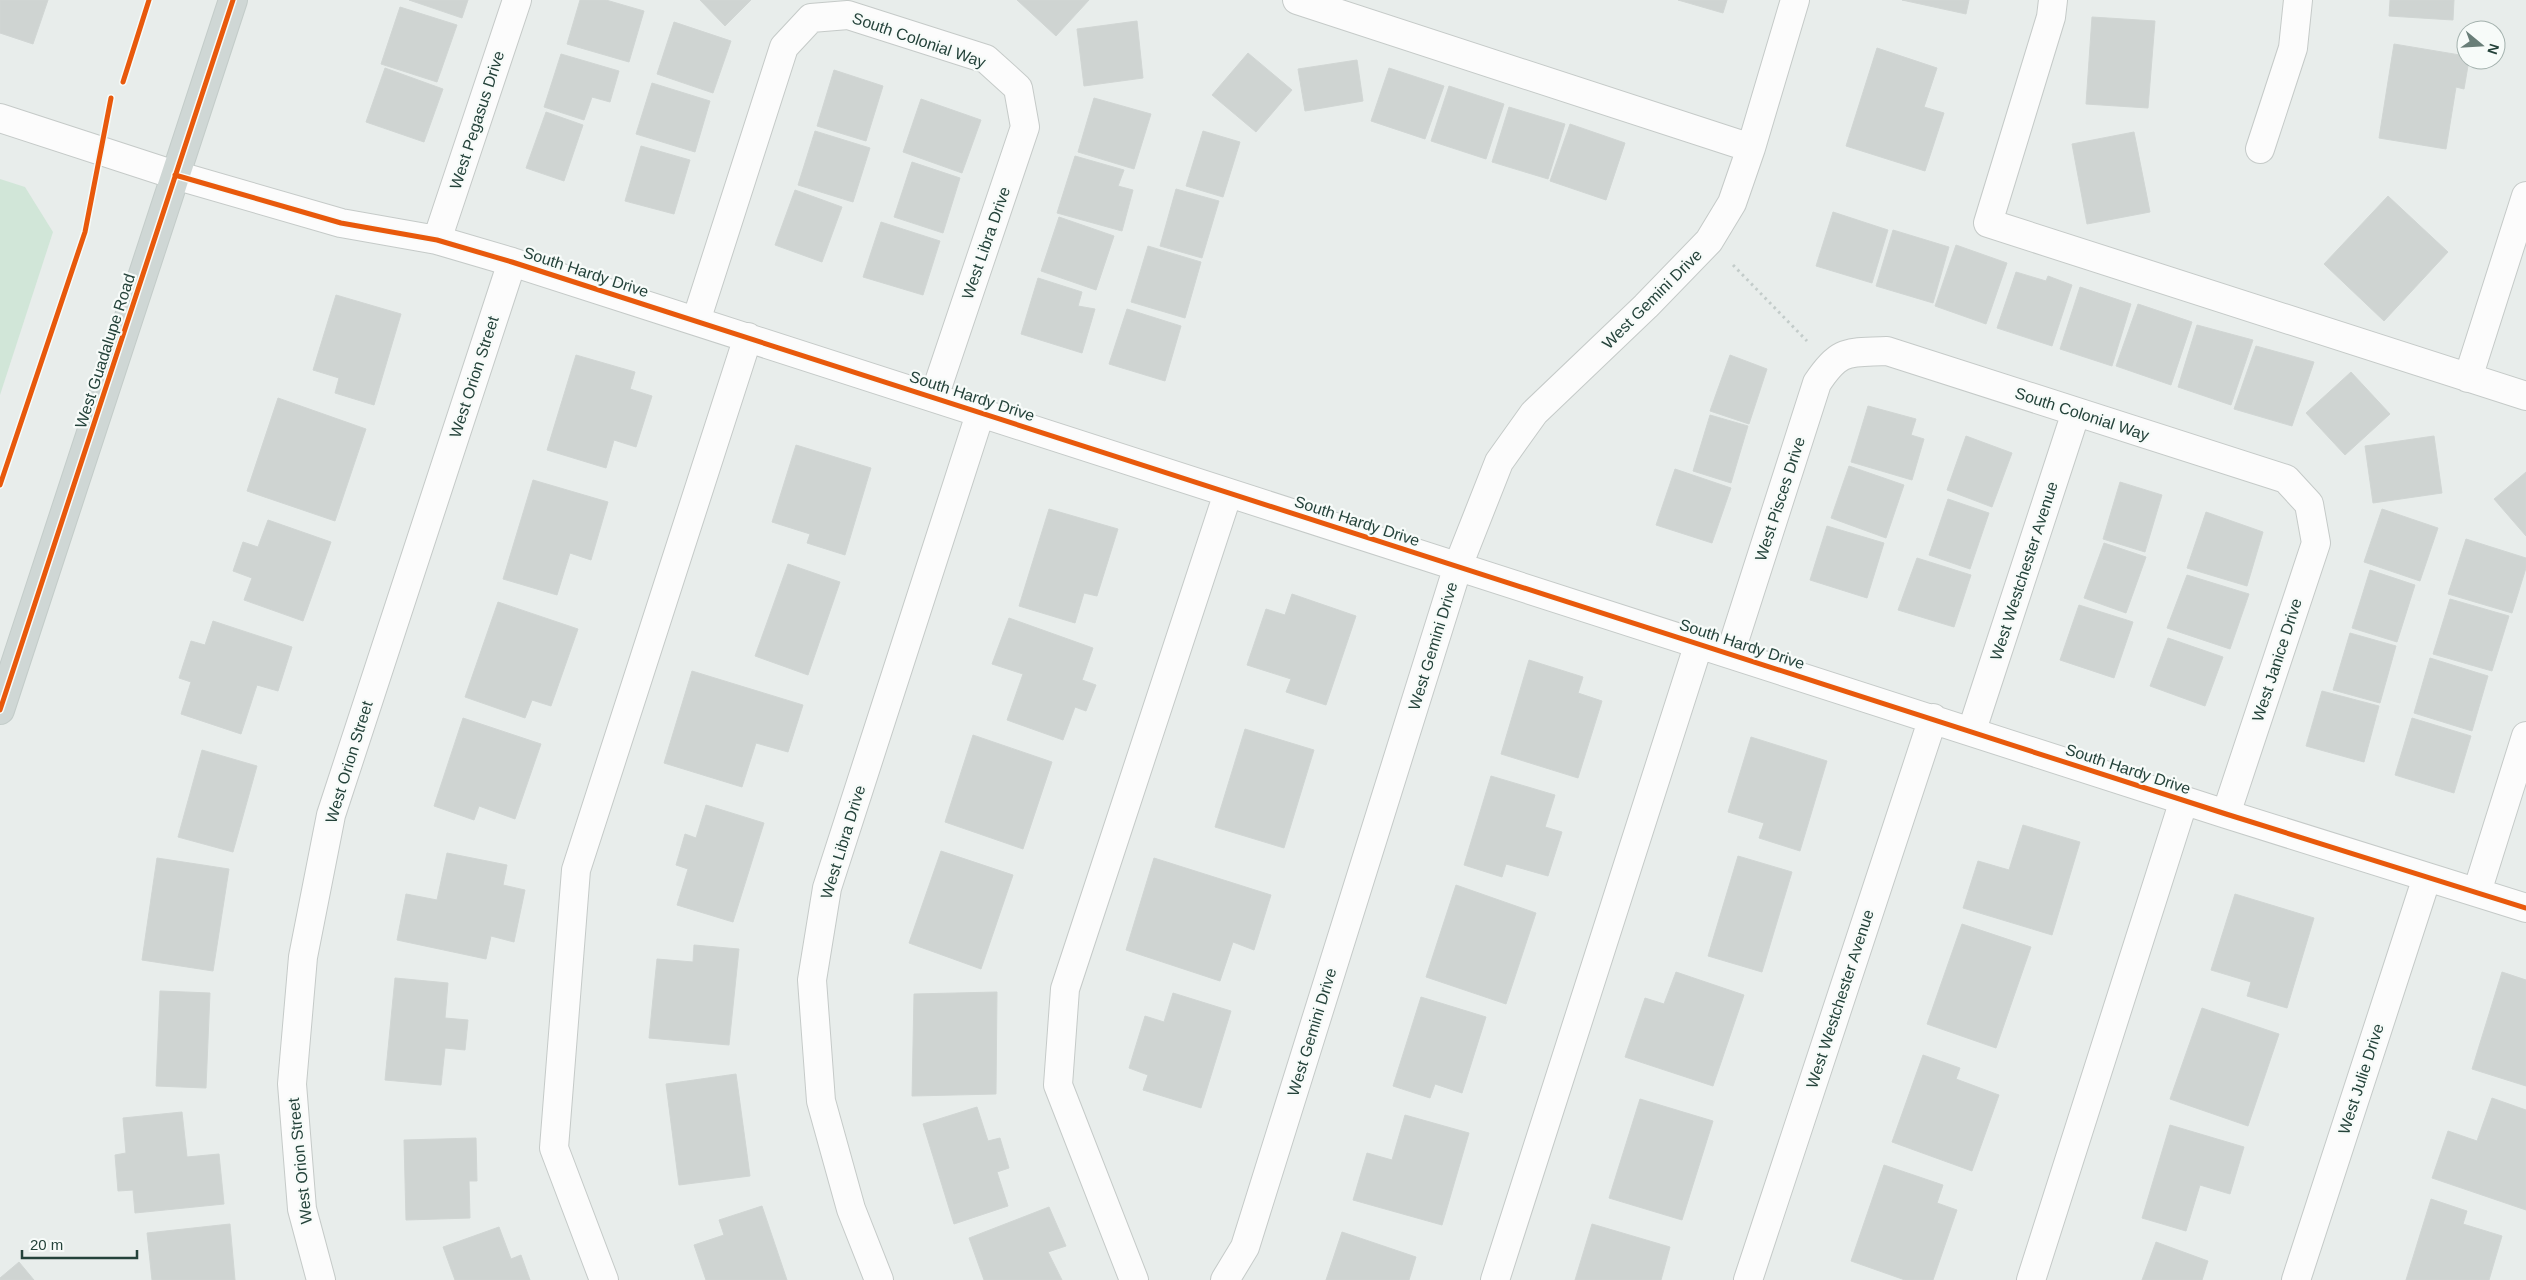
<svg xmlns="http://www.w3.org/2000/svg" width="2526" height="1280" font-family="Arial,sans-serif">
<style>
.green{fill:#d1e6d8}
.building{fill:#cfd4d2;stroke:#d1d6d4}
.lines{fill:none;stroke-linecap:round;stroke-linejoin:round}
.minor-casing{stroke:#c5cac8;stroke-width:30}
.major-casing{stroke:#c3ccc9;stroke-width:30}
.path{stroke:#c3ccca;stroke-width:3;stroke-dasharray:2.5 4;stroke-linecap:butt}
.minor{stroke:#fcfcfc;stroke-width:28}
.major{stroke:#cfd7d5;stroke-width:28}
.cycleway-casing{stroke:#f7fbf9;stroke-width:8}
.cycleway{stroke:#e8590c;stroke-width:5}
.labels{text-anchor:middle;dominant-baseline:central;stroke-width:4.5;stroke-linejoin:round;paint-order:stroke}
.street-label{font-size:16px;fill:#24423a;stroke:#f7fbf9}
</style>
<rect width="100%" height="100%" fill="#e8edeb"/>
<path class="green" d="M0,179L25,187L53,232L0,395Z"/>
<path class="building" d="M0,0H48L33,44L0,33Z
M409,0H468L462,18Z
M580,0H606L644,11L629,62L567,44Z
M700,0H751L725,26Z
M1017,0H1089L1056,36Z
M1678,0H1727L1723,13Z
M1902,0H1969L1966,14Z
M2390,0H2454L2453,20L2389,16Z
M400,7L457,25L437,82L381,64Z
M2092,17L2155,21L2148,108L2086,104Z
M1137,21L1143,78L1084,86L1077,29Z
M674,22L731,41L713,93L657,74Z
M2394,44L2466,56V60H2469L2464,89L2456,87L2446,149L2379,138Z
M1877,48L1937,68L1924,107L1944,113L1925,171L1846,146Z
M1248,53L1292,90L1256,132L1212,95Z
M561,54L619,71L610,102L592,97L584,120L544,107Z
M1357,60L1363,101L1305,111L1298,69Z
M385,68L443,89L424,142L366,122Z
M1389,68L1444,86L1425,139L1371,121Z
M834,70L883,86L866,141L817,126Z
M652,83L710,101L695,152L636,134Z
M1449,86L1504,104L1486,159L1431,141Z
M1094,98L1151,114L1134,169L1078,152Z
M921,99L981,120L962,173L903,152Z
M1509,107L1565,124L1548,179L1492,162Z
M546,112L583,125L564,181L526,168Z
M1570,124L1625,143L1606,200L1550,181Z
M815,131L870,148L853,202L798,185Z
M1203,131L1240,142L1223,197L1186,186Z
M2134,132L2150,212L2087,224L2072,144Z
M641,146L690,160L674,214L625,201Z
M1075,156L1124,170L1118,186L1133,190L1122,231L1057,213Z
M912,162L960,178L943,233L894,217Z
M1176,189L1219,201L1202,258L1160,246Z
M795,190L842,207L822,262L775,245Z
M2388,196L2448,252L2384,321L2324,264Z
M1833,212L1888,230L1872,283L1816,266Z
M1059,217L1114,236L1096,290L1041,271Z
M881,222L940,241L923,295L863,277Z
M1893,230L1949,247L1933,303L1876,286Z
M1956,245L2007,263L1986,324L1935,306Z
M1148,246L1201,262L1185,318L1131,302Z
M2016,272L2046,281L2048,276L2072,285L2052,346L1997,328Z
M1038,278L1082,292L1078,306L1095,309L1082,353L1021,334Z
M2080,287L2131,304L2112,366L2060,349Z
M336,295L401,314L374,405L335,393L339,378L313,370Z
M2138,304L2192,322L2171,385L2116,366Z
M1127,309L1181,326L1165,381L1109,364Z
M2197,325L2253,340L2231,405L2178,387Z
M2256,346L2314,362L2292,426L2234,409Z
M576,355L635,372L630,389L652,396L636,447L614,440L606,468L547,450Z
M1730,355L1767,369L1749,424L1710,411Z
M2351,372L2390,414L2345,455L2306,413Z
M278,398L366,429L335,521L247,491Z
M1868,406L1916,419L1911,435L1924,439L1912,480L1851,462Z
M1710,415L1748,426L1731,483L1693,471Z
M1966,436L2012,453L1992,507L1947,490Z
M2434,436L2442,493L2373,503L2365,446Z
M796,445L871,468L845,555L807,543L810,534L772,522Z
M1849,466L1904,485L1886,538L1831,518Z
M1675,469L1731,488L1712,543L1656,525Z
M2526,472V536L2494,499Z
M533,480L608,502L591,560L570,553L557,595L503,579Z
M2120,482L2162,495L2145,552L2103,539Z
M1948,499L1989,513L1970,569L1929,555Z
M1049,509L1118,529L1097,596L1084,593L1075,623L1019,606Z
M2382,509L2438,528L2420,581L2364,562Z
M2206,512L2263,532L2247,586L2187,568Z
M268,520L331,542L303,621L244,600L252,578L233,571L243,542L258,547Z
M1827,526L1884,543L1867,598L1810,580Z
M2466,539L2526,558V568L2512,613L2448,594Z
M2104,543L2146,557L2126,613L2084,598Z
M1917,558L1971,575L1954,627L1898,610Z
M788,564L840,582L808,675L755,656Z
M2370,570L2415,585L2397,642L2352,628Z
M2187,575L2249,594L2230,649L2167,628Z
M1292,594L1356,616L1326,705L1286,692L1291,679L1247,665L1266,609L1285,615Z
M2450,599L2509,616L2492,671L2433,654Z
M498,602L578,629L551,706L532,700L525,718L465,697Z
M2079,605L2133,622L2114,678L2060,660Z
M1009,618L1093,648L1082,680L1096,685L1086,711L1075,707L1063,740L1007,720L1023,674L992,664Z
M213,621L292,647L278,691L257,685L241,734L181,714L191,682L179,678L191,641L205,645Z
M2350,633L2396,646L2380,703L2333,690Z
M2168,638L2223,657L2205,706L2150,686Z
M2430,658L2488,676L2472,731L2414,713Z
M1529,660L1583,677L1578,693L1602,701L1578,778L1501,754Z
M692,671L803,705L788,752L756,743L742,787L664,763Z
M2322,691L2379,706L2364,762L2306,746Z
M463,718L541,744L515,819L479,806L474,820L434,806Z
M2412,718L2471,736L2454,793L2395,775Z
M1245,729L1314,750L1284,848L1215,827Z
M973,735L1052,762L1023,849L945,822Z
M1751,737L1827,761L1800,851L1759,838L1764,823L1728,812Z
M202,750L257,766L233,852L178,837Z
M1491,776L1555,795L1545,827L1562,832L1548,876L1506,864L1502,877L1464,865Z
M706,805L764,823L733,922L677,905L688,869L676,865L685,834L696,838Z
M2023,825L2080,842L2052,935L1963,908L1978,861L2009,870Z
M941,851L1013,875L981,969L909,943Z
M447,853L507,865L503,885L525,890L514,942L491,936L486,959L397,940L406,894L437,900Z
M1738,856L1792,872L1762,972L1708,956Z
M157,858L229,869L213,971L142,960Z
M1154,858L1271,895L1254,950L1233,942L1220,981L1126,950Z
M1456,885L1536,913L1506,1004L1426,977Z
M2235,894L2314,918L2287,1008L2247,996L2251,982L2211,970Z
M1962,924L2031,947L1996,1048L1927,1024Z
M694,945L739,949L729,1045L649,1038L657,959L693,962Z
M1676,972L1744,995L1713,1086L1625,1057L1645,998L1664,1004Z
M2502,972L2526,980V1086L2472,1069Z
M395,978L448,983L445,1018L468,1020L465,1050L445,1048L441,1085L385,1080Z
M160,991L210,993L206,1088L156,1086Z
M997,992L996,1094L912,1096L914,994Z
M1173,993L1231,1011L1201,1108L1143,1090L1148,1075L1129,1068L1145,1016L1164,1022Z
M1421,997L1486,1017L1462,1093L1435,1084L1430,1098L1393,1086Z
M2202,1008L2279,1034L2248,1126L2170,1099Z
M1923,1055L1960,1068L1956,1079L1999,1095L1972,1171L1892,1142Z
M736,1074L750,1176L679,1185L666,1084Z
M2492,1098L2526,1110V1210L2432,1178L2448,1131L2477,1141Z
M1640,1099L1713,1121L1682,1220L1609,1198Z
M977,1107L988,1141L1000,1138L1009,1168L997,1172L1008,1206L954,1224L923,1124Z
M182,1112L187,1157L219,1154L224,1204L135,1213L133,1190L118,1191L115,1155L126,1153L123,1118Z
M1405,1115L1469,1133L1442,1225L1353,1200L1367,1153L1392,1160Z
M2170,1125L2244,1147L2230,1194L2200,1185L2186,1231L2142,1218Z
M476,1138L477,1181H469L470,1218L406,1220L404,1140Z
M1884,1165L1943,1185L1937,1203L1957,1210L1933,1280H1905L1851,1261Z
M2431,1199L2467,1211L2463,1224L2502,1236L2489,1280H2406Z
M762,1206L787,1280H706L694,1245L724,1235L719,1220Z
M1049,1207L1066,1246L1048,1252L1062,1280H984L969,1238Z
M230,1224L235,1280H152L147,1233Z
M1592,1224L1670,1247L1661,1280H1575Z
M499,1227L511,1259L521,1255L530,1280H455L443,1247Z
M1342,1232L1416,1257L1409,1280H1326Z
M2156,1242L2208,1261L2202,1280H2142Z
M19,1262L34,1280H0V1278Z"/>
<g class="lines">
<g class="minor-casing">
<path id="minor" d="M1297,0L1751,148
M2053,0L2051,17L1988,223L2526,396
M0,118L175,175L341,223L437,240L512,262L2226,814L2526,908
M2260,149L2293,48L2298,0
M437,240L517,0
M696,321L784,47L811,18L848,15L986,59L1018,88L1025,127L934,397
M2468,378L2526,196
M1730,654L1817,383C1840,348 1848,353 1887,351L2286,479L2309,504L2316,543L2226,814
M1972,730L2076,412
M2477,892L2526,736
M321,1280L302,1209L292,1084L303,957L331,815L512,262
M604,1280L554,1148L576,870L748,337
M879,1280L851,1209L821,1101L812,980L827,888L981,411
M1134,1280L1058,1085L1065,989L1228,493
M1225,1280L1245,1247L1458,566L1499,462L1534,413L1646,306L1709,241L1732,203L1751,148L1795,0
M1495,1280L1699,643
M1748,1280L1933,718
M2031,1280L2184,800
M2296,1280L2427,877"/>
</g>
<g class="major-casing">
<path id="major" d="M0,710L233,0"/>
</g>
<path class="path" d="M1733,265L1807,341"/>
<use href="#minor" class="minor"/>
<use href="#major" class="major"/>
<g class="cycleway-casing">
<path id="cycleway" d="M123,82L149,0
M175,175L341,223L437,240L512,262L2226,814L2526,908
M0,485L85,232L111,98
M0,710L233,0"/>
</g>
<use href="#cycleway" class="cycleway"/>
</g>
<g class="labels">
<g class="street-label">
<text transform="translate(919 40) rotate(19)">South Colonial Way</text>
<text transform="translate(477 120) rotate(-72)">West Pegasus Drive</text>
<text transform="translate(986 243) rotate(-71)">West Libra Drive</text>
<text transform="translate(586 272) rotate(18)">South Hardy Drive</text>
<text transform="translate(1652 299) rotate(-45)">West Gemini Drive</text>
<text transform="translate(105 351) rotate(-72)">West Guadalupe Road</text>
<text transform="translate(474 377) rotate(-72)">West Orion Street</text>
<text transform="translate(972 396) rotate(18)">South Hardy Drive</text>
<text transform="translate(2082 414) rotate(18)">South Colonial Way</text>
<text transform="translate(1780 499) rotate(-72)">West Pisces Drive</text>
<text transform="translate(1357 521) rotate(18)">South Hardy Drive</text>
<text transform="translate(2024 571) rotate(-72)">West Westchester Avenue</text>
<text transform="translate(1742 644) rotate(18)">South Hardy Drive</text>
<text transform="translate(1433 646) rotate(-73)">West Gemini Drive</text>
<text transform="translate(2277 660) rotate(-72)">West Janice Drive</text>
<text transform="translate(349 762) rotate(-73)">West Orion Street</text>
<text transform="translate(2128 769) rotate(18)">South Hardy Drive</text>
<text transform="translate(843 842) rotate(-73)">West Libra Drive</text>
<text transform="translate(1840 999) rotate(-72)">West Westchester Avenue</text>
<text transform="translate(1312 1032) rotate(-73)">West Gemini Drive</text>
<text transform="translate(2361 1079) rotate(-72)">West Julie Drive</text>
<text transform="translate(300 1161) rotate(-96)">West Orion Street</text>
</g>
</g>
<g transform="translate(2481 45) rotate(108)"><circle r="24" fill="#f7fbf9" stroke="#a3b1ad"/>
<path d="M0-4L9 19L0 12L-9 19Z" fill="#697e78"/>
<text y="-8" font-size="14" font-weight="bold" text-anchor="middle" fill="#24423a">N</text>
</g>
<path d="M22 1250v8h115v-8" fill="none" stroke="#24423a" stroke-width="2.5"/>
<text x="30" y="1250" font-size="15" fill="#24423a" stroke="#f7fbf9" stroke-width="4" paint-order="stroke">20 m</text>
</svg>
